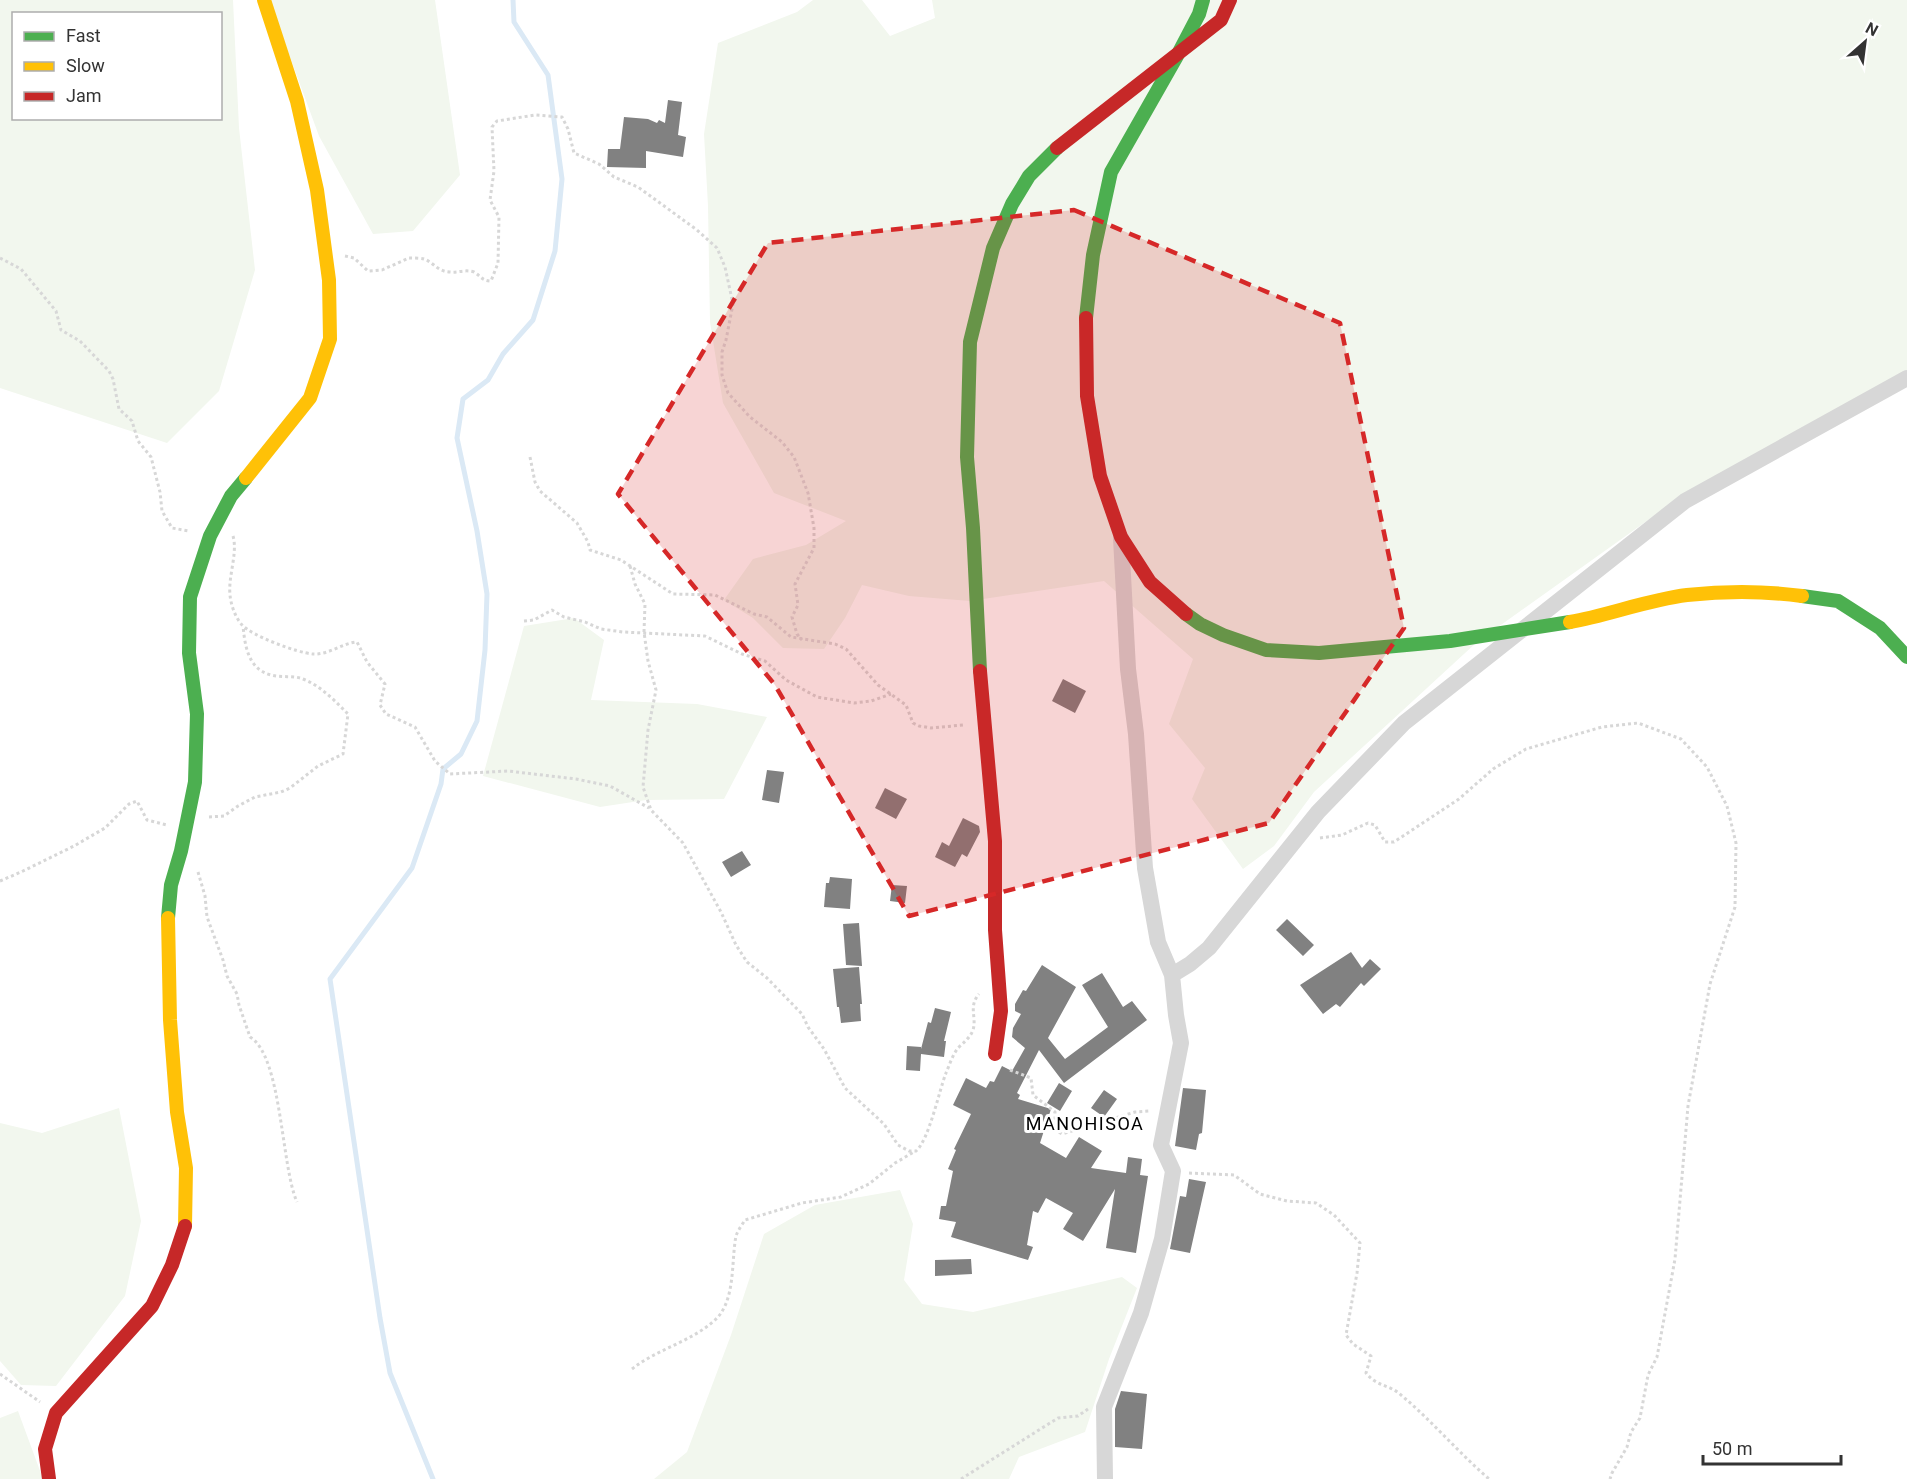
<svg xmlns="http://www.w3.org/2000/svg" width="1907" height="1479" font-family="Roboto,sans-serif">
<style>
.green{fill:#f2f7ee;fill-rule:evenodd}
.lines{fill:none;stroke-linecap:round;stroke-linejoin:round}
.stream{stroke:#dbe9f5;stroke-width:5}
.building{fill:#818181}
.path{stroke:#d7d7d7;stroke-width:3;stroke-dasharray:3 3;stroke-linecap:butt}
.street{stroke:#d7d7d7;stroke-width:16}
.fast{stroke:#4caf50;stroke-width:14}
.slow{stroke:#ffc107;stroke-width:14}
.jam{stroke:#c62828;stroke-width:14}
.marked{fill:#d62828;fill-opacity:0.2;stroke:#d62828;stroke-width:4.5;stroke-dasharray:12 8;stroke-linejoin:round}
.labels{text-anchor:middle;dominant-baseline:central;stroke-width:6;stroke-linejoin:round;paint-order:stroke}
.quarter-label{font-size:18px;letter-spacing:1.5px;fill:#000;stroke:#fff}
</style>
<rect width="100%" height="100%" fill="#fff"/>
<path class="green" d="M0,0H233L239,128L255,270L219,391L167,443L0,388ZM14,14H220V118H14Z
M269,0H435L460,175L413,231L373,234L319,136Z
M813,0H862L890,36L935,18L932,0H1907V370L1679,498L1477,642L1314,792L1274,846L1243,869L1192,799L1205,768L1169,724L1193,659L1104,581L970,601L909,596L862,585L845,618L824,649L783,648L753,618L724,600L753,559L806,545L846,521L774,493L723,403L710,322L708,206L704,134L718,43L797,12Z
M574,618L604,640L591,700L697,704L767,717L724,799L646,800L600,807L483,776L524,626Z
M119,1108L141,1221L125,1296L56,1386L21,1385L0,1361V1123L42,1133Z
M900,1190L913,1224L904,1280L922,1304L973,1312L1122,1277L1137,1288L1109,1359L1085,1432L1019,1457L1009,1479H654L687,1452L731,1335L764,1234L815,1205Z
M18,1411L43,1479H0V1418Z"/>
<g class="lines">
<path class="stream" d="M433,1479L390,1373L380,1318L330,979L412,868L441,784L443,769L461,754L477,721L485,650L487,594L477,531L457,438L463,399L488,380L503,354L533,320L555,251L562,179L548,75L514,22L513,0"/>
</g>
<path class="building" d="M668,100L682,102L678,135L686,137L683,157L646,151V168L607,167L608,149H620L624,117L648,119L657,123L659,120L665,123Z
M1063,679L1086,691L1075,713L1052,701Z
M767,770L784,772L779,803L762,800Z
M885,788L907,799L896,819L875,808Z
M963,818L979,826L980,832L967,857L962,854L955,867L935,857L942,842L949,846Z
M742,851L751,865L731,877L722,862Z
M830,877L852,879L850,909L824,907L826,883H829Z
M892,885L907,886L905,903L890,901Z
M1287,919L1314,945L1303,956L1276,930Z
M859,923L862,966L846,965L843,924Z
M1351,952L1362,968L1370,959L1381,969L1364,986L1361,983L1340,1007L1336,1004L1323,1014L1300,985Z
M1042,965L1076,987L1048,1038L1065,1059L1108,1027L1082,985L1102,973L1123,1007L1132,1001L1147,1020L1064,1083L1039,1050L1017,1093L1020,1095L1018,1099L1051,1109L1040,1143L1066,1158L1079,1137L1102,1151L1091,1168L1126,1173L1128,1157L1142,1159L1140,1175L1148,1176L1136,1253L1106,1248L1115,1189L1083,1241L1063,1229L1073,1213L1046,1198L1038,1213L1033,1211L1027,1245L1033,1247L1028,1260L951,1237L956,1222L939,1219L941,1206H946L953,1171L948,1169L956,1150L954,1149L971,1114L953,1105L966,1078L986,1088L990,1081L994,1082L1002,1066L1012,1071L1025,1048L1012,1037L1013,1028L1021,1014L1015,1011V1004L1023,990L1026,991Z
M859,967L862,1004H860L861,1021L841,1023L839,1007H837L833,969Z
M935,1008L951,1012L944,1041H946L944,1057L921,1054L920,1071L906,1070L907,1046L921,1047V1049L928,1022L931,1023Z
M1059,1083L1072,1091L1060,1111L1047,1103Z
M1183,1088L1206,1090L1202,1133L1199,1134L1196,1150L1175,1146Z
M1104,1090L1117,1099L1104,1117L1091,1108Z
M1189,1179L1206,1182L1190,1253L1170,1249L1180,1196L1186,1197Z
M971,1259L972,1274L935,1276V1260Z
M1121,1391L1147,1394L1142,1449L1115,1447V1409Z"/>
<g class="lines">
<path class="path" d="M345,256L354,258L368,271L382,270L409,258C414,258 420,258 424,259C433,262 438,272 450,272C458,273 465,269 474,272C481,276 482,281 491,281L498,263L499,217L490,200L494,171L492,127L497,121L535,115L562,117L568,129L574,153L599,164L614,177L638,187L697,230L717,248L725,267L733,304L726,340L722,352V375L728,393L750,417L782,442L794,457L808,493L814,528V548L795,584L798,605L792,617L797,634L802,640
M0,258L21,269L56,311L61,330L80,341L109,371L113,379L119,409L132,421L138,441L151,457L160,492L162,511L172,528L189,531
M530,457L535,482L540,491L577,523L588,542L590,550L621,560L673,594L715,595L754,614L767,617L791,637L835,644L846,649L878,685L906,705L913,723L919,726L931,728L963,725
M233,536C238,553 228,576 230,595C231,605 235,617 242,625C252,636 298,653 313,654C329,655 342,643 357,642L367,662L385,684L380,705L386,714L415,727L435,761L450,774L508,771L576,779L610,786L649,808
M630,566L635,584L645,604L644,632L648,661L656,690L648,730L643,787L651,810L683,843L721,912L736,945L747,962L767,978L802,1014L808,1027L824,1049L845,1088L884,1124L898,1145L909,1151H916C929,1140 939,1091 946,1073C949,1066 953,1054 958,1048C964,1042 970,1038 973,1030C977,1017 968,1007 979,994
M524,621L534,620L552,610L564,617L585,622L601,629L623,632L705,636L742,654L765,661L786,680L817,697L854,703L871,701L891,694
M209,817L224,816L238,806L255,797L281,792L290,788L318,766L343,754L348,714C335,701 321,686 303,679C293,675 281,678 271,675C248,669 245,646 243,626
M1320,838L1342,835L1368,823L1375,825L1385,842H1394L1459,799L1493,769L1526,749L1602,727L1638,723L1681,739L1707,767L1727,806L1736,843L1735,907L1710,984L1688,1106L1675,1259L1657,1357L1648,1375L1640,1418L1631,1432L1627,1447L1612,1473L1610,1479
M198,872L205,896L207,917L223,960L227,976L237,994L239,1005L250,1037C282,1056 281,1166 297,1202
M0,881L21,872L74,846L105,828L129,804L137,801L147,820L167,825
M1010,1070L1031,1078L1033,1095L1055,1112V1130L1062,1134L1135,1112L1150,1111
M1189,1173L1234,1175L1260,1194L1287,1201L1316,1203L1334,1215L1360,1243L1357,1273L1346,1335L1353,1344L1371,1356L1366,1373C1377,1387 1389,1384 1401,1395C1432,1421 1458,1452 1489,1479
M632,1369C657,1349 691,1342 715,1320C736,1301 731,1261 736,1236C738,1230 742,1225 745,1220L802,1203L841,1197L869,1184L895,1163L914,1152
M0,1374L40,1402
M961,1479L1058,1418L1078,1416L1088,1409"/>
<path class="street" d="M1172,975L1190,964L1209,948L1318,812L1404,723L1685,501L1907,378
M1105,1479L1104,1407L1141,1313L1162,1239L1173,1171L1161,1145L1181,1043L1176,1015L1172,975L1158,942L1145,868L1136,734L1128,669L1121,538"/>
<path class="fast" d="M1086,318L1093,255L1111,172L1177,56L1199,14L1203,0
M1802,596L1838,601L1880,628L1907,657
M1186,614L1200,624L1223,635L1266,650L1319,653L1450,641L1570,622
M980,671L973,528L967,457L970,342L993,248L1012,204L1029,176L1057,148
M168,918L171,885L181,851L195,782L197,714L189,653L190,597L210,536L231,496L246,478"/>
<path class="slow" d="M246,478L310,398L330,339L329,280L317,190L297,101L264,0
M1570,622C1609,615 1647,600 1687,595C1725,591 1765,591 1802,596
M168,918L170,1020L177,1112L186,1168L185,1226"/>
<path class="jam" d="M1057,148L1221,20L1230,0
M1086,318L1087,396L1100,476L1121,537L1150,582L1186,614
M980,671L995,841V930L1001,1011L995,1054
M49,1479L45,1449L56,1413L152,1306L172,1265L185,1226"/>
</g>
<path class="marked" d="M1074,210L1340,323L1404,628L1269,823L909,916L775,685L618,494L768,243Z"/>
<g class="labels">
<g class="quarter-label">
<text x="1085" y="1123">MANOHISOA</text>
</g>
</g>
<rect x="12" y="12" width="210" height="108" fill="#ffffff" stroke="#adadad" stroke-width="1.5"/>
<rect x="24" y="32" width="30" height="9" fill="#4caf50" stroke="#adadad" stroke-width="1.5"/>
<text x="66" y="42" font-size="18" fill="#333333">Fast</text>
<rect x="24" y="62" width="30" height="9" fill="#ffc107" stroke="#adadad" stroke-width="1.5"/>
<text x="66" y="72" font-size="18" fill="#333333">Slow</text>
<rect x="24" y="92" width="30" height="9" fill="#c62828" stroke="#adadad" stroke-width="1.5"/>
<text x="66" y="102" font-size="18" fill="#333333">Jam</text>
<g transform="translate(1865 42) rotate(28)" stroke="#ffffff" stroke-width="4.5" paint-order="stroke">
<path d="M0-4.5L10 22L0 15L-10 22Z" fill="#333333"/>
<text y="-9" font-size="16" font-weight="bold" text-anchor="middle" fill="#333333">N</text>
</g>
<path d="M1703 1455v9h138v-9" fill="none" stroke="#333333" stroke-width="3"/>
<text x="1712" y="1455" font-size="18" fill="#333333" stroke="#ffffff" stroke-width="4.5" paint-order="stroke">50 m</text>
</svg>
